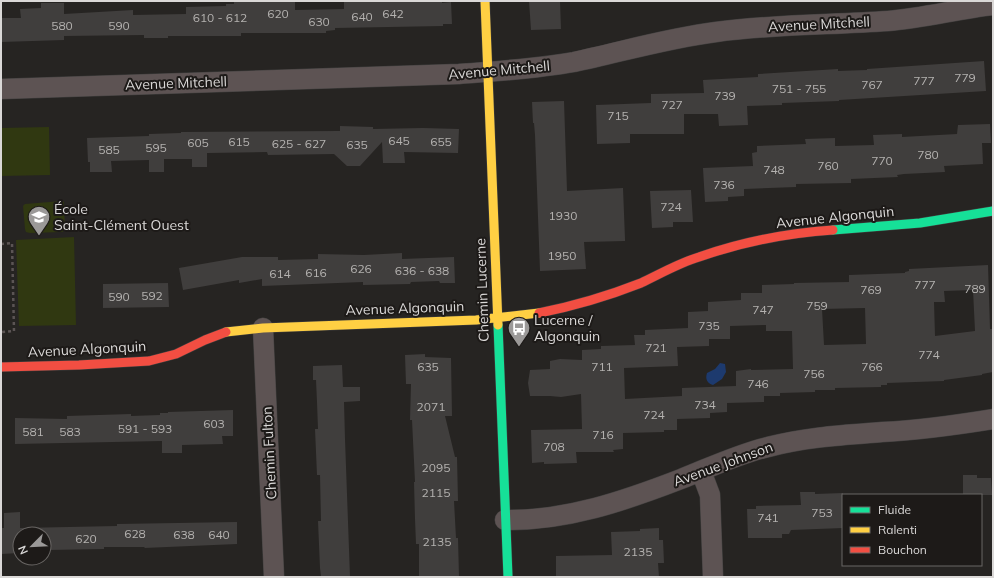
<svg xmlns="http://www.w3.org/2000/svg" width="994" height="578" font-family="Mulish,sans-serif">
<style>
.green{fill:#303811}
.water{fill:#1d3a6e}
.building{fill:#403e3d;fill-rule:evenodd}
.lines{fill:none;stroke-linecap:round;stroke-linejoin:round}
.street-casing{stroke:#424140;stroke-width:21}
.fast-casing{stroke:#424140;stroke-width:10}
.slow-casing{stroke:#424140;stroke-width:10}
.jam-casing{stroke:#424140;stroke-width:10}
.path{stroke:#5b5454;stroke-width:2.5;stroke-dasharray:3 3;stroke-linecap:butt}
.street{stroke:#5d5353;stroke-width:20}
.fast{stroke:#16e098;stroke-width:9}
.slow{stroke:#ffcf43;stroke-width:9}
.jam{stroke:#f24e42;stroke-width:9}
.labels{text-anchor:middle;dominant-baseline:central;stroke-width:4;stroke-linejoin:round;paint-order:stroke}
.number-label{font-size:12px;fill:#b4b2b0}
.street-label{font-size:14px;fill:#dad8d7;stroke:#1d1a18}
.poi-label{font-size:14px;fill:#dad8d7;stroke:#1d1a18;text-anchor:start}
</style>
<rect width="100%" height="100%" fill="#262422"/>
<path class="green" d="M49,127L50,175L1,176V128Z
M62,201L64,202L65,230L62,232L30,233L26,232L25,229L23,206L25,204Z
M74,237L76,325L19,326L16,240Z"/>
<path class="water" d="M720,363L725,364L726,372L722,379L713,385C707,383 705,379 707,373L715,369Z"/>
<path class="building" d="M234,1H295V10L344,9V1H442V3L451,2L452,24H443V26L335,28V30L326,31V33H241V36H168V38H144V35L64,36V40L1,42V18H21L20,9L41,8V3H64V14L133,10V15L186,14V7L226,6V4H234Z
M529,1H560L561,29L531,30Z
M984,61L986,91L839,100V101L782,103V105L747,106L748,125L719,126L718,114H684V134H630V143L597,144L596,105L651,103V94L704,93L703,80L758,77V74L838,69V71L867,70V69Z
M564,101L567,191L623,188L625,239V241L584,242L586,269L540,271L535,135L534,123H533L532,102Z
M990,124L991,143H982L983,164L944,166L945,172L904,174L897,175L898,177L851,179V183L796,184V187L744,189V196L728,197V201L705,202L703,168L753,166L752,153L757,152V146L806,144L805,139L835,138V146L874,145L873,135L902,134V137L957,134L958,125Z
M340,126L373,127V129L423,128L459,129L458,153L404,152L405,163H383L382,142L360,166H347L334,154L268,155L267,152L207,153V167H192V159H164V172H149V160L111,161L112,172H90V162H88L87,138L149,136V134L181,133V132L340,131Z
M691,190L693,222H673V227L652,228L650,191Z
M402,253V259L454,257L455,283H440L439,281L411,282L410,284L363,285V282L262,286V279L239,283V280L183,290L179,268L242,257H278V260L318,259V254L364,255Z
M988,265L990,329H993V372L982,374V375L944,380V381L887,383V385H881V387L835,388V390H815V392L780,393V396H764V402L727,403V412L710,413V418L677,419V430H664V432L623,433V449L613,450L614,452H576L577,463L544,464V462L532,463L531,430L582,429L581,394L561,397L550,396H530L528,383L530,370L550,369V361L560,359L582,360V350L601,349V346L635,345L634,335H645V330L688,328V312L708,311V302L741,300V293H762V285L794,284V283L849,282V275L905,273V272L909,271V269ZM973,290L975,331L935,336L934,302H945L944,291ZM865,308L866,344L824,345L822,309ZM766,325V331H792L793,369L751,370V369L736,371V386L682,388V396L625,399L624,368L678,366L677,347L709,346V339H730V326Z
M168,283L169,307L103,308V284Z
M425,354V357L451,358L452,416H445L455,457H457L458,501H454L456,538H458L459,577H419V544H416L415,519L414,482H415L412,420H410L411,384H406L405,355Z
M342,365L343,387H360V401L344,402L345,439L350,577H324L321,576L320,568L318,521H321L320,475H317L315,429H318L317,402L316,380H313V366Z
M233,410V436H222L223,444L182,445V453H162V441L15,444V418L67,419V416L131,414V416L160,415V413H168V412Z
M963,475H977V478H991L992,495H963Z
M800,492H815V494L843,493V528L791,530L789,534H782V538H748L747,509H756V506L801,505Z
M20,512V528L117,526V524L237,522V544L144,548L145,547H104V549L48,550V552H44V534H20V553L1,554V528H4V513Z
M659,528V540H663L664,563H658L659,577H556V556L612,555L611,532L640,531V529Z"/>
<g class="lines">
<g class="street-casing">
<path id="street" d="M1,89L459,74C498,71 536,69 574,62C621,52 668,38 716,32C773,24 831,25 888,21C924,18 958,9 993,5
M263,328L274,577
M701,471L710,495L713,577
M505,520C566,521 624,501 681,479C709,468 738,454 768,447C806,437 844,435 882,432C919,430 956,425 993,419"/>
</g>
<g class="fast-casing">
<path id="fast" d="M833,230L920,223L993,211
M498,325L508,577"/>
</g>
<g class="slow-casing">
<path id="slow" d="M485,1L498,325
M226,332L263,328L476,320L539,313"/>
</g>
<g class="jam-casing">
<path id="jam" d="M539,313C574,306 608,296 641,283C660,274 679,263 699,257C742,242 788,233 833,230
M1,367L79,365L149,361L176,354L205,340L226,332"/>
</g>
<path class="path" d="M1,244L12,243L14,331L1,332"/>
<use href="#street" class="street"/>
<use href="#fast" class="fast"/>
<use href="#slow" class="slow"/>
<use href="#jam" class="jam"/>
</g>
<defs>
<g id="school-pin" transform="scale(1.15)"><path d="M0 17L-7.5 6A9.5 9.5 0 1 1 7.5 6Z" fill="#9b9998" stroke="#1d1a18"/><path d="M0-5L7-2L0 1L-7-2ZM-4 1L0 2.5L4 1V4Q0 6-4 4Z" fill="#fff"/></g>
<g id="bus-pin" transform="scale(1.15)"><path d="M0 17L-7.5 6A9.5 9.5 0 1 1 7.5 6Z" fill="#9b9998" stroke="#1d1a18"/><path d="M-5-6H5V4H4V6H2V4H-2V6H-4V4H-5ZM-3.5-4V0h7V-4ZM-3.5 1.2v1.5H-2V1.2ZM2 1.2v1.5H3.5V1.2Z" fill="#fff"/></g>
</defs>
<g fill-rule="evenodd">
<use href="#school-pin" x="39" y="217"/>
<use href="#bus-pin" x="519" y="328"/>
</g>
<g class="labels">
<g class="number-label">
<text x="278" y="13">620</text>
<text x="393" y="13">642</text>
<text x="362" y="16">640</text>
<text x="220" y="17">610 - 612</text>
<text x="319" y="21">630</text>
<text x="62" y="25">580</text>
<text x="119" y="25">590</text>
<text x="965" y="77">779</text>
<text x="924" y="80">777</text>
<text x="872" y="84">767</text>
<text x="799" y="88">751 - 755</text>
<text x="725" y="95">739</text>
<text x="672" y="104">727</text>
<text x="618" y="115">715</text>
<text x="399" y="140">645</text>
<text x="239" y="141">615</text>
<text x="441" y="141">655</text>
<text x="198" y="142">605</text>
<text x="299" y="143">625 - 627</text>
<text x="357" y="144">635</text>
<text x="156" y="147">595</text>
<text x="109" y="149">585</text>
<text x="928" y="154">780</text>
<text x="882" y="160">770</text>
<text x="828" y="165">760</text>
<text x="774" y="169">748</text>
<text x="724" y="184">736</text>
<text x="671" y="206">724</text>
<text x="563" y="215">1930</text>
<text x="562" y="255">1950</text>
<text x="361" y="268">626</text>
<text x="422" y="270">636 - 638</text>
<text x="316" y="272">616</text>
<text x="280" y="273">614</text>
<text x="925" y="284">777</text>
<text x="975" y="288">789</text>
<text x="871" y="289">769</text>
<text x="152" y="295">592</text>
<text x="119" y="296">590</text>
<text x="817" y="305">759</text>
<text x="763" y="309">747</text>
<text x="709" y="325">735</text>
<text x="656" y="347">721</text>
<text x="929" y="354">774</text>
<text x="428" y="366">635</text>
<text x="602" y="366">711</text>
<text x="872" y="366">766</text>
<text x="814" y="373">756</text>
<text x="758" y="383">746</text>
<text x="705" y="404">734</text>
<text x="431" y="406">2071</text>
<text x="654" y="414">724</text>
<text x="214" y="423">603</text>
<text x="145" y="428">591 - 593</text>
<text x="33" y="431">581</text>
<text x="70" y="431">583</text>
<text x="603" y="434">716</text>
<text x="554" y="446">708</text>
<text x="436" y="467">2095</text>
<text x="436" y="492">2115</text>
<text x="822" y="512">753</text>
<text x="768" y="517">741</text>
<text x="135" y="533">628</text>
<text x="184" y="534">638</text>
<text x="219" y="534">640</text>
<text x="86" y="538">620</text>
<text x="437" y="541">2135</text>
<text x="638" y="551">2135</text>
</g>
<g class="street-label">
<text transform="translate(819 24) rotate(-3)">Avenue Mitchell</text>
<text transform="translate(499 70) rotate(-5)">Avenue Mitchell</text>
<text transform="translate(176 83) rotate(-2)">Avenue Mitchell</text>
<text transform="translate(835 217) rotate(-6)">Avenue Algonquin</text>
<text transform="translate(482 290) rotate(-92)">Chemin Lucerne</text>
<text transform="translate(405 308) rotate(-2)">Avenue Algonquin</text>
<text transform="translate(87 349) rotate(-3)">Avenue Algonquin</text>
<text transform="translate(269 453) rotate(-93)">Chemin Fulton</text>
<text transform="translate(723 464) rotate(-20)">Avenue Johnson</text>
</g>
<g class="poi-label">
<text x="54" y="209">École<tspan x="54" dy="16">Saint-Clément Ouest</tspan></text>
<text x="534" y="320">Lucerne /<tspan x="534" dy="16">Algonquin</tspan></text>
</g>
</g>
<rect width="994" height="578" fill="none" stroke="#dad8d7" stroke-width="4"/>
<rect x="842" y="494" width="140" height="72" fill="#1d1a18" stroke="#696664"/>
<rect x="850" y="507" width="20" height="6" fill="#16e098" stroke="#696664"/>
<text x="878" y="514" font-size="12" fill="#dad8d7">Fluide</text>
<rect x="850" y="527" width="20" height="6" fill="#ffcf43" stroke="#696664"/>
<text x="878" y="534" font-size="12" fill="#dad8d7">Ralenti</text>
<rect x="850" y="547" width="20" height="6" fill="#f24e42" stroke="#696664"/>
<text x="878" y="554" font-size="12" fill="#dad8d7">Bouchon</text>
<g transform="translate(32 546) rotate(246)"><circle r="19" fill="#1d1a18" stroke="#696664"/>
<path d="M0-3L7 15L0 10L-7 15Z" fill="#9b9998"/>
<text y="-6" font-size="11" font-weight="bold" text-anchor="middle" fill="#dad8d7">N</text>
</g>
</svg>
